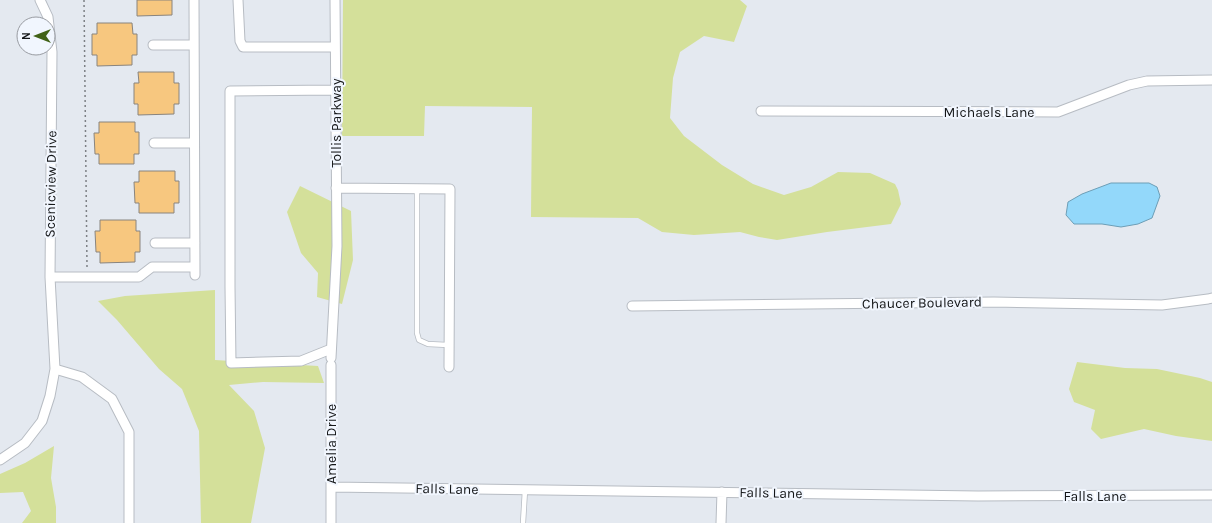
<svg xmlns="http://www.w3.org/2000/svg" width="1212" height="523" font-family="Karla,sans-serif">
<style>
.green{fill:#d4e09a}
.water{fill:#93d8fa;stroke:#6d9eb6}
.building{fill:#f7c77f;stroke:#89847e}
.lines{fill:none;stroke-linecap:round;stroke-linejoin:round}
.lane-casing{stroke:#b7bcc3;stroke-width:6}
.street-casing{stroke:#b7bcc3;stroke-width:11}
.path{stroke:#7d8085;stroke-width:1.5;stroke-dasharray:2 3;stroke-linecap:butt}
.lane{stroke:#fff;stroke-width:4.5}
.street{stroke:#fff;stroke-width:9}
.labels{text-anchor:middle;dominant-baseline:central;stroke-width:4;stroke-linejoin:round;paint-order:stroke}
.street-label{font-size:14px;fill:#141618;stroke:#f1f6fe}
</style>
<rect width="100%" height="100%" fill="#e4e9f0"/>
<path class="green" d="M343,0H740L747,6L734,42L704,36L680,52L673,78L670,118L684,136L722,165L753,184L784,195L811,187L838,172L870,173L895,184L898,190L901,204L891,224L827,232L777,240L759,237L740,232L694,235L662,232L638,218L531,217L532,107L425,106L424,136H342Z
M300,186L351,211L353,260L342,304L317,297L318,273L301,253L287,212Z
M215,290V360L318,366L324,383L263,382L229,385L254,411L265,448L251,523H201L199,431L182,389L159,369L117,320L98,301L125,296Z
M1077,362L1125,368L1157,369L1200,378L1212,382V441L1176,436L1144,429L1101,439L1091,429L1095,410L1074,402L1069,389Z
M54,446L51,478L56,507V523H22L31,511L23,492L0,493V474L25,463Z"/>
<path class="water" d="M1111,183H1149L1157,187L1160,196L1152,218L1138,224L1121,227L1102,224H1074L1066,215L1068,202L1082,194Z"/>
<path class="building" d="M137,0H172V15L137,16Z
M97,23H132L133,34H137V55H132V65L97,66V55H92V34H97Z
M138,72H174V83H179V104H174V114L138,115V104H134V83H139Z
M99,122H135V132H139V154H134V164H99V154H95L94,133H99Z
M139,171H175V181H179V203H174V213H139V203H135L134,182H139Z
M100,220H136V231H140V252H135V262L100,263V252H96L95,231H100Z"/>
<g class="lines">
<g class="lane-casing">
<path id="lane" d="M417,189V333L419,340L428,344L448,345
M523,523L525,490"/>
</g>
<g class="street-casing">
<path id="street" d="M194,0L195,275
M238,0L240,41L243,47H335
M153,45H194
M761,111L1058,112L1129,85L1147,81L1212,80
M154,143H194
M336,188L450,189L449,367
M155,243H195
M50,277H139L152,267H195
M632,306L994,302L1162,305L1208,299L1212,298
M331,349L301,361L231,363L230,287V91L335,90
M331,358L337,246L335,0
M55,369L82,377L112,399L129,432V523
M0,460L25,443L42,421L50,396L55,369L50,277L52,52L48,17L40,0
M331,487L978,496L1212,495
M331,523V365
M721,523L722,492"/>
</g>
<path class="path" d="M84,0L87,267"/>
<use href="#lane" class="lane"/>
<use href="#street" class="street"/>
</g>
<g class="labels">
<g class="street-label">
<text x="989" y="112">Michaels Lane</text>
<text transform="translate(336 123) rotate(-90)">Tollis Parkway</text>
<text transform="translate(51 184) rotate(-89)">Scenicview Drive</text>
<text transform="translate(922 303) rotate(-1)">Chaucer Boulevard</text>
<text transform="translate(331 444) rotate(-90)">Amelia Drive</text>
<text transform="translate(447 489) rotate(1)">Falls Lane</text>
<text transform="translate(771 493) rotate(1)">Falls Lane</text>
<text x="1095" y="496">Falls Lane</text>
</g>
</g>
<g transform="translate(36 36) rotate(270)"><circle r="19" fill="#f1f6fe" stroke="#999ca2"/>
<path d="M0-3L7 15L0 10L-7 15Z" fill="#416217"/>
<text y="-6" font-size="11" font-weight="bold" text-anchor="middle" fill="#141618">N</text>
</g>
</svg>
